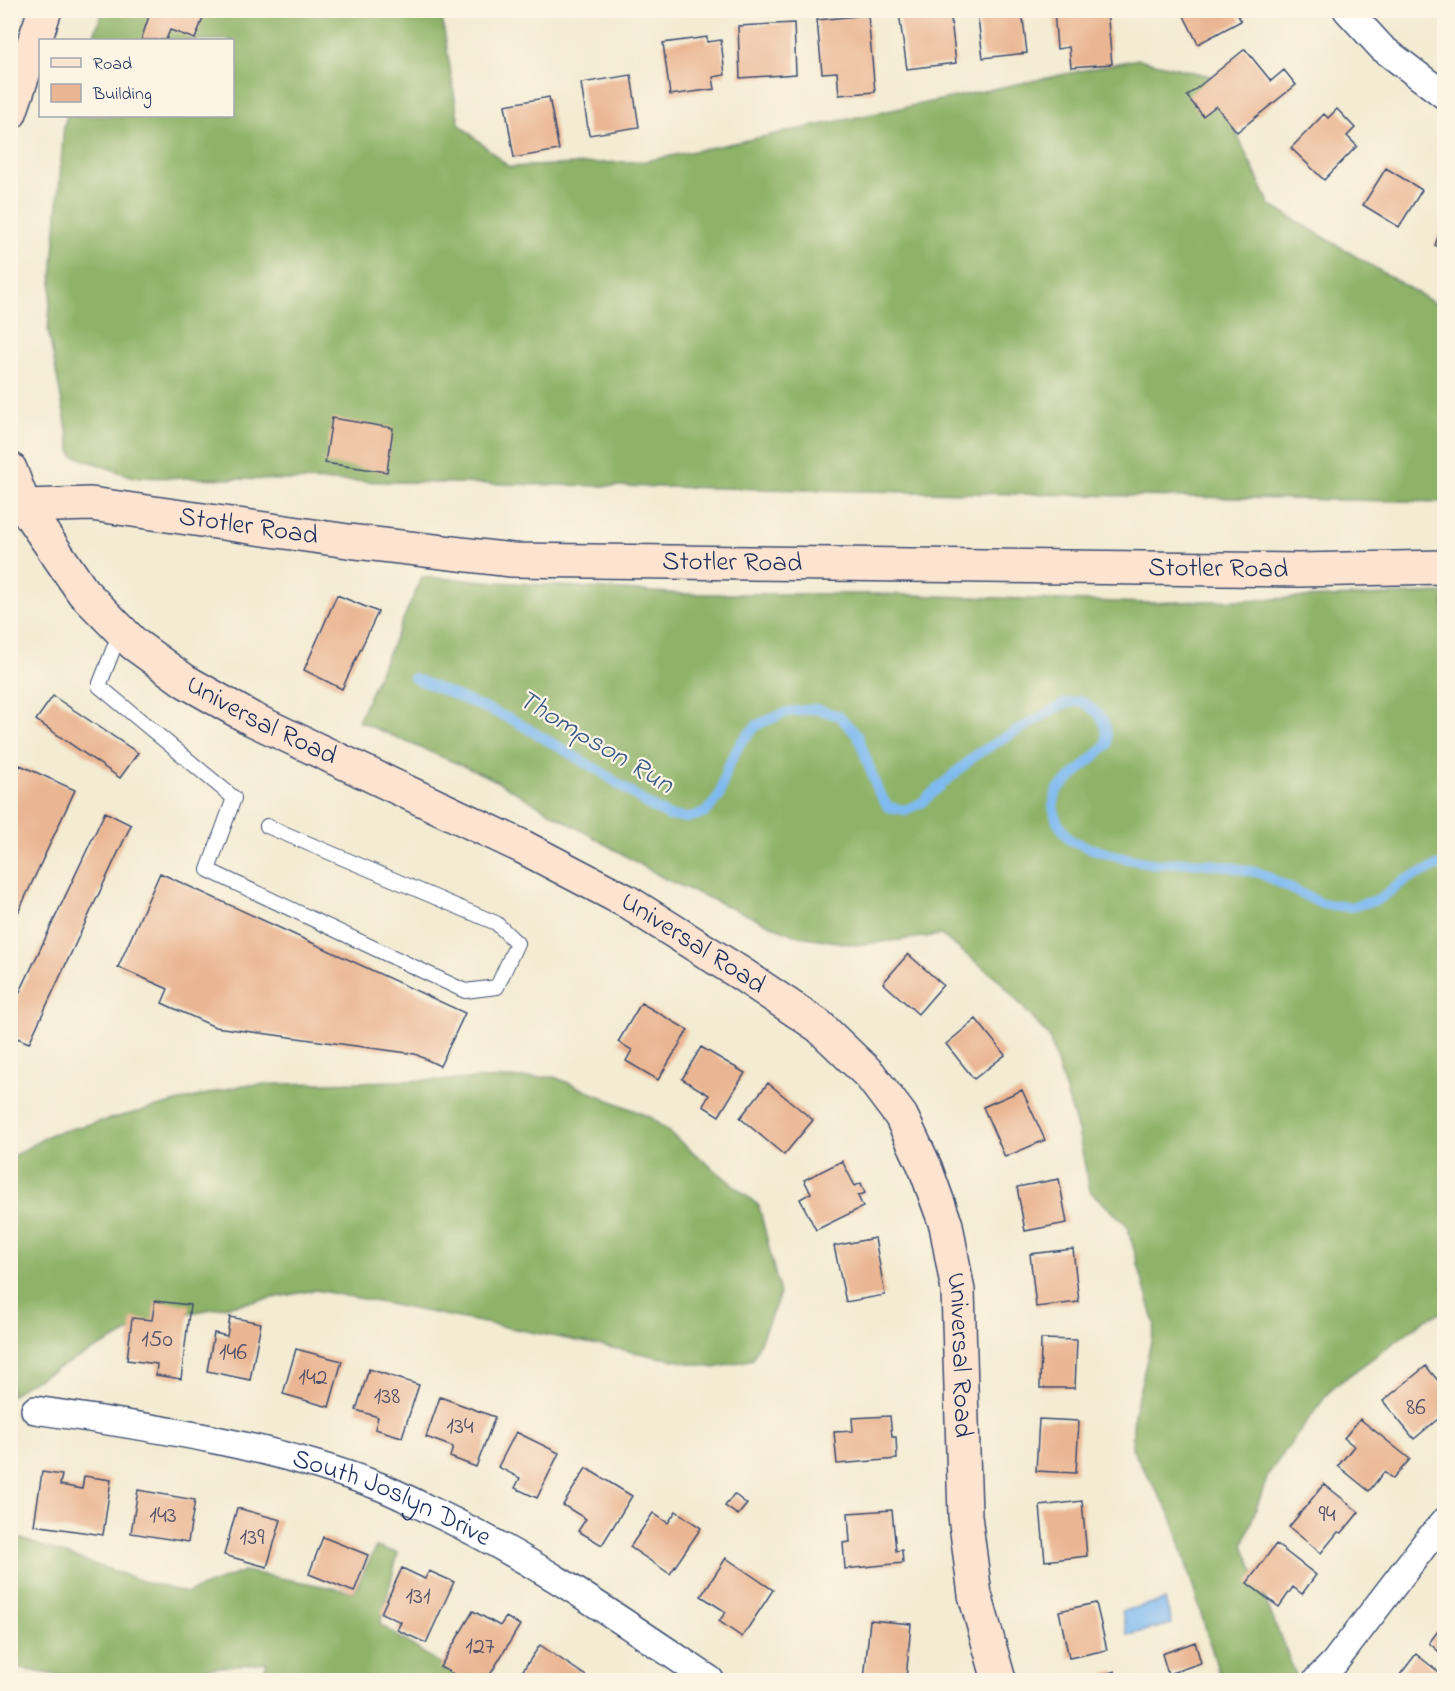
<svg xmlns="http://www.w3.org/2000/svg" width="1455" height="1691" font-family="'Indie Flower',sans-serif">
<style>
.forest{fill:#8eb268;stroke:#547063;stroke-width:1.5}
.water{fill:#7fbaf1;stroke:#4d74a8;stroke-width:1.5}
.lines{fill:none;stroke-linecap:round;stroke-linejoin:round}
.stream{stroke:#7fbaf1;stroke-width:10}
.building{fill:#eab592}
.lane-casing{stroke:#3b4b6f;stroke-width:16}
.street-casing{stroke:#3b4b6f;stroke-width:30}
.secondary-casing{stroke:#3b4b6f;stroke-width:36}
.lane{stroke:#fff;stroke-width:14}
.street{stroke:#fff;stroke-width:27}
.secondary{stroke:#fde4d0;stroke-width:33}
.labels{text-anchor:middle;dominant-baseline:central;stroke-width:4.5;stroke-linejoin:round;paint-order:stroke}
.number-label{font-size:24px;fill:#4f506b}
.street-label{font-size:27px;fill:#1b2f5e;stroke:#fcf5e5}
.water-label{font-size:28px;font-style:italic;fill:#39598a;stroke:#fcf5e5}
</style>
<rect width="100%" height="100%" fill="#fcf5e5"/>
<filter id="ink" filterUnits="userSpaceOnUse"><feTurbulence type="fractalNoise" baseFrequency=".0167" numOctaves="2"/><feDisplacementMap in="SourceGraphic" scale="12" xChannelSelector="R" yChannelSelector="G"/><feConvolveMatrix kernelMatrix="1 2 1 2 8 2 1 2 1" color-interpolation-filters="sRGB"/></filter>
<filter id="wash" filterUnits="userSpaceOnUse"><feTurbulence type="fractalNoise" baseFrequency=".008" numOctaves="4" result="noise"/><feDisplacementMap in="SourceGraphic" scale="24" xChannelSelector="R" yChannelSelector="G"/><feGaussianBlur stdDeviation="1.35" result="paint"/><feColorMatrix in="noise" values="0 0 0 0 0 0 0 0 0 0 0 0 0 0 0 0 0 1.4 0 .05"/><feComposite in="paint" operator="in"/></filter>
<g filter="url(#wash)">
<rect width="100%" height="100%" fill="#f3ebd2"/>
<path class="forest" d="M103,10L441,11L459,124L509,167L646,161L1138,59L1210,76L1270,205L1434,303L1444,302V502L133,477L72,455L48,330L64,125L67,116H232V40H92Z
M422,577L686,594H880L1148,603L1444,593V1312L1426,1319L1331,1389L1269,1473L1243,1545L1296,1675L1283,1680H1221L1172,1517L1132,1449L1134,1413L1155,1325L1127,1225L1090,1191L1078,1131L1049,1037L998,979L941,935L856,945L794,935L667,880L491,778L358,721Z
M554,1077L650,1117L759,1206L780,1294L753,1359L715,1368L316,1290L152,1320L27,1384L11,1396L10,1158L51,1134L243,1085Z
M10,1535L145,1582L187,1593L244,1571L354,1592L376,1547L398,1553L380,1624L464,1680H261L267,1662L172,1672L161,1680H85L11,1667Z"/>
<path class="water" d="M1165,1600L1172,1624L1128,1635L1122,1611Z"/>
<g class="lines">
<path class="stream" d="M414,678L513,720L603,773L647,804L669,816L687,818L705,813L719,797L727,768L741,742L757,725L787,712L816,709L839,716L858,736L878,791L888,807L905,810L921,803L977,754L1063,704L1081,701C1101,713 1108,721 1107,745L1057,790L1053,806L1057,822L1070,840L1089,848L1124,858L1156,864L1189,862L1220,865L1260,873L1322,904L1349,907L1378,900L1405,880L1444,863"/>
</g>
<g id="blocks">
<path class="building" d="M151,10H183L203,18L195,39L170,30L166,40H141Z
M922,10H950L956,63L907,69L899,13Z
M977,10H1022L1027,53L983,58Z
M1054,10H1107L1112,64L1071,67L1069,47L1057,49Z
M1181,10H1235L1241,21L1198,44Z
M868,15L875,92L839,95L837,72L822,73L817,20Z
M794,23L796,74L740,78L738,26Z
M707,37V42L721,40L725,75L713,77L715,89L670,95L663,43Z
M1245,49L1271,81L1284,70L1296,85L1237,132L1216,106L1203,116L1187,96Z
M631,75L639,127L589,135L581,83Z
M549,97L559,150L514,158L505,105Z
M1337,109L1355,128L1347,136L1357,146L1324,180L1291,148L1324,114L1328,118Z
M1386,168L1422,190L1399,227L1363,205Z
M1444,221V249L1435,245Z
M332,418L393,428L387,472L325,463Z
M337,595L378,612L342,689L304,670Z
M53,696L138,753L120,778L36,720Z
M20,765L75,790L10,930V786Z
M105,812L131,825L29,1043L10,1035V1013Z
M160,873L465,1013L440,1066L415,1054L215,1027L162,1003L168,989L118,967Z
M908,954L943,985L918,1014L883,983Z
M641,1003L688,1030L658,1080L626,1061L632,1050L618,1042Z
M976,1019L1005,1055L974,1079L946,1044Z
M701,1047L745,1073L719,1116L703,1106L709,1095L682,1079Z
M768,1083L813,1120L784,1155L740,1118Z
M1022,1090L1045,1140L1005,1157L983,1107Z
M842,1161L855,1186L861,1183L865,1193L858,1196L863,1207L816,1230L800,1199L811,1193L804,1180Z
M1059,1179L1067,1223L1025,1231L1017,1187Z
M875,1238L885,1295L846,1302L834,1246Z
M1073,1249L1079,1302L1036,1307L1030,1254Z
M155,1301L190,1305L181,1379L156,1375L157,1364L127,1360L132,1318L152,1320Z
M230,1317L261,1323L250,1380L207,1371L214,1333L227,1336Z
M1041,1339L1077,1340L1075,1388H1040Z
M296,1349L342,1361L329,1407L283,1394Z
M1426,1366L1444,1388V1414L1414,1439L1383,1401Z
M369,1369L419,1385L402,1437L375,1429L378,1417L356,1410Z
M440,1397L495,1417L476,1467L450,1457L453,1447L426,1437Z
M890,1416L892,1437H896L897,1459L837,1464L834,1432L853,1431L852,1418Z
M1039,1419L1079,1421L1076,1473L1036,1471Z
M1360,1419L1410,1459L1393,1479L1384,1472L1369,1491L1338,1466L1354,1446L1344,1438Z
M516,1432L559,1453L537,1498L515,1488L520,1478L498,1467Z
M586,1468L632,1496L602,1545L578,1531L586,1519L563,1505Z
M42,1472L62,1475L60,1485L82,1489L84,1476L111,1480L103,1535L34,1525Z
M1324,1484L1359,1512L1342,1533L1338,1532L1321,1553L1289,1527Z
M138,1490L195,1500L188,1542L131,1533Z
M734,1494L747,1504L738,1515L725,1506Z
M1082,1501L1087,1556L1045,1561L1040,1506Z
M237,1508L281,1520L267,1567L224,1555Z
M892,1510L896,1551L902,1550L903,1563L845,1569L843,1543L850,1542L848,1513Z
M676,1511L701,1528L670,1574L630,1547L653,1513L668,1523Z
M323,1537L368,1555L354,1592L309,1574Z
M1276,1544L1316,1575L1302,1594L1293,1587L1279,1607L1247,1583Z
M726,1558L773,1590L742,1637L719,1621L726,1612L701,1596Z
M402,1568L425,1579L429,1571L454,1582L426,1643L397,1630L401,1622L381,1613Z
M1096,1603L1107,1650L1069,1658L1059,1611Z
M473,1611L500,1626L506,1617L520,1625L487,1680H464L440,1667Z
M870,1620L911,1624L906,1680H864Z
M1444,1623V1656L1429,1643Z
M1195,1642L1201,1663L1168,1674L1162,1654Z
M540,1645L555,1655L592,1680L517,1679Z
M1416,1654L1444,1676V1680H1396Z
M1115,1671L1118,1680H1086Z"/>
</g>
</g>
<g filter="url(#ink)">
<use href="#blocks" fill-opacity="0" stroke="#3b4b6f" stroke-width="1.5"/>
<g class="lines">
<g class="lane-casing">
<path id="lane" d="M120,632L99,686L234,798L208,870L465,991L497,987L517,943L496,923L267,826"/>
</g>
<g class="street-casing">
<g id="street">
<path d="M1347,10L1382,48L1444,95"/>
<path id="s1" d="M35,1410C152,1427 270,1444 381,1487C396,1493 411,1501 426,1508C527,1555 618,1618 710,1680"/>
<path d="M1317,1680L1334,1663L1425,1544L1444,1522"/>
</g>
</g>
<g class="secondary-casing">
<g id="secondary">
<path d="M10,113L45,10"/>
<path id="s2" d="M10,469L24,506L83,592L134,644L185,681L252,719L523,847L626,901L743,975L819,1026L870,1075L901,1116L925,1167L946,1225L958,1291L965,1516L975,1595L999,1680"/>
<path id="s3" d="M24,506L91,504L348,541L512,560L1299,570L1444,567"/>
</g>
</g>
<use href="#lane" class="lane"/>
<use href="#street" class="street"/>
<use href="#secondary" class="secondary"/>
</g>
</g>
<g class="labels">
<g class="number-label">
<text x="157" y="1340">150</text>
<text x="233" y="1353">146</text>
<text x="313" y="1378">142</text>
<text x="387" y="1397">138</text>
<text x="1416" y="1408">86</text>
<text x="460" y="1427">134</text>
<text x="1327" y="1515">94</text>
<text x="163" y="1516">143</text>
<text x="252" y="1538">139</text>
<text x="418" y="1597">131</text>
<text x="480" y="1647">127</text>
</g>
<g class="street-label">
<text stroke="none"><textPath href="#s3" startOffset="226">Stotler Road</textPath></text>
<text stroke="none"><textPath href="#s3" startOffset="712">Stotler Road</textPath></text>
<text stroke="none"><textPath href="#s3" startOffset="1198">Stotler Road</textPath></text>
<text stroke="none"><textPath href="#s2" startOffset="366">Universal Road</textPath></text>
<text stroke="none"><textPath href="#s2" startOffset="852">Universal Road</textPath></text>
<text stroke="none"><textPath href="#s2" startOffset="1374">Universal Road</textPath></text>
<text stroke="none"><textPath href="#s1" startOffset="369">South Joslyn Drive</textPath></text>
</g>
<g class="water-label">
<text transform="translate(595 743) rotate(31)">Thompson Run</text>
</g>
</g>
<rect width="1455" height="1691" fill="none" stroke="#fcf5e5" stroke-width="36"/>
<rect x="39" y="39" width="195" height="78" fill="#fcf5e5" stroke="#a2a6af" stroke-width="1.5"/>
<rect x="51" y="58" width="30" height="9" fill="#fde4d0" stroke="#a2a6af" stroke-width="1.5"/>
<text x="93" y="69" font-size="18" fill="#1b2f5e">Road</text>
<rect x="51" y="84" width="30" height="18" fill="#eab592" stroke="#a2a6af" stroke-width="1.5"/>
<text x="93" y="99" font-size="18" fill="#1b2f5e">Building</text>
</svg>
